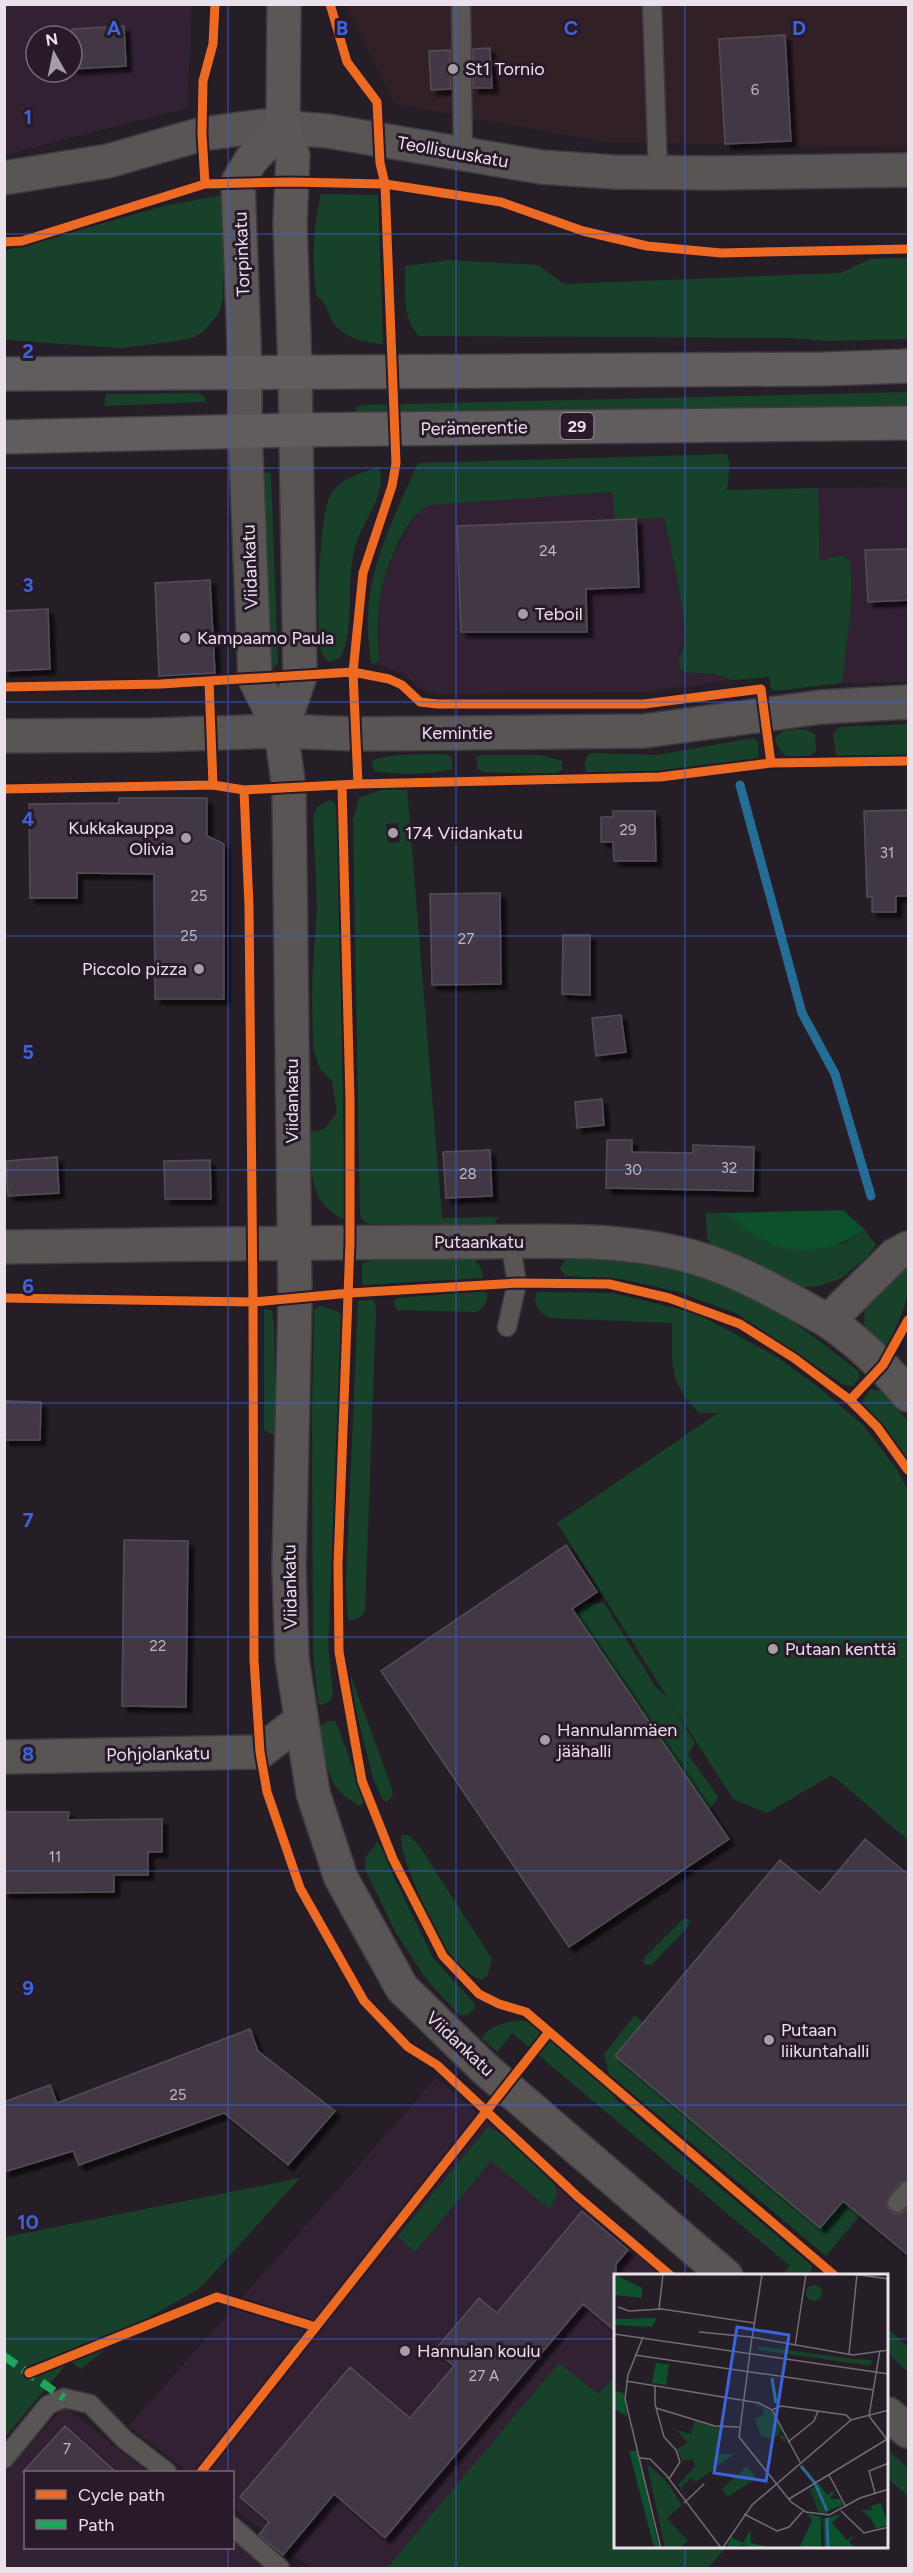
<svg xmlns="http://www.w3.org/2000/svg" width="913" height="2573" font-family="Figtree,sans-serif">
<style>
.built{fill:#322133;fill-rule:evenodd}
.industrial{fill:#312127}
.green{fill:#174229;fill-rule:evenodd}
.forest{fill:#0c502c}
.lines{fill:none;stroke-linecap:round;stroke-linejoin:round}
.stream{stroke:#256d94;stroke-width:9}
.building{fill:#433744;stroke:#554e55;stroke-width:1.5;filter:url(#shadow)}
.lane-casing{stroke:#403a41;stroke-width:21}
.street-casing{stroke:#403a41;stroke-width:36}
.secondary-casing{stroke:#403a41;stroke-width:36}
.highway-casing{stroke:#403a41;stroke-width:36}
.lane{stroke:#595555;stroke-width:18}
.street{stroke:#595555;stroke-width:33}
.secondary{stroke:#5c5757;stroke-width:33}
.highway{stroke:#615c5d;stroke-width:33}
.quiet{stroke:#20a55d;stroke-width:8;stroke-dasharray:15 8;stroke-linecap:butt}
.cycleway-casing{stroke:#281a29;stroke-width:13}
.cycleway{stroke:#ed6a23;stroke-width:9}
.grid{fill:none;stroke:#3c64db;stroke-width:1.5;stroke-opacity:0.55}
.poi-dot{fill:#a69da6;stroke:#281a29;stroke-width:2}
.labels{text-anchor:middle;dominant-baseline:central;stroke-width:6;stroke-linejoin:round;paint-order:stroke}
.number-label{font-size:15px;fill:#c1b6c1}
.shield{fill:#281a29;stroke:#b0a5b1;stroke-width:1.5}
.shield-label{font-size:16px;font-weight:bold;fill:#ebe1eb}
.poi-label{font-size:18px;fill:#ebe1eb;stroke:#281a29;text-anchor:start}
.street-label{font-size:18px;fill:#ebe1eb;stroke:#281a29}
.inset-river{fill:none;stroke:#256d94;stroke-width:3}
.inset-road{fill:none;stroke:#746c75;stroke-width:1.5}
.view{fill:#3c64db;fill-opacity:0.15;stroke:#3c64db;stroke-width:3}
.inset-edge{fill:none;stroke:#ebe1eb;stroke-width:3}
.grid-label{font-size:20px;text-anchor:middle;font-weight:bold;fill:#3c64db;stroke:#281a29;stroke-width:6;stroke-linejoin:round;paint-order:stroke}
</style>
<defs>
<filter id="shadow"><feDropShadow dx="5.5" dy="5.5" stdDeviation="1.5" flood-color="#0009"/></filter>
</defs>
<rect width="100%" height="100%" fill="#251e26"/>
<path class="built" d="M5,5H192L187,108L5,155ZM36,36H72V72H36Z
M908,487V682L842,683L852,587L851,565L820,562L818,488Z
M613,492H658L684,611L686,640L679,653L686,672L713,674L734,680L645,692L438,694L424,691L402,673L374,664L379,661V603L383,582L395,551L418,510L430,505Z
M436,2078L670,2276H616V2548L687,2568H311L233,2507L232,2472H188L129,2426Z
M64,2407L148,2472H26V2548H232L233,2538L272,2568H5L4,2472Z"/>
<path class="industrial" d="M346,5H908V148L605,142L395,104Z"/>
<path class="green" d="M321,194L378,195L383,344C364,342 343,339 332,320C326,310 328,304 317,297C311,262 313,229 321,194Z
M223,195V298L219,313L205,330L193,338L169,342L121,348L5,340L4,251L164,206Z
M908,258V339L829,341L790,338L419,336C401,318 406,289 405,266L450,260L538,265L564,284L840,273L870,259Z
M908,392V407L358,413L355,408L363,405Z
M198,393L205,397V402L104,406L106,394Z
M727,454L730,464L727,490L818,488L820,561C828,560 840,552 847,558C859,568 844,664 842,683L774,691L771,688L769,677L734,680L713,674L685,672L680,668C677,653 687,646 685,632C682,594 672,556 664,518L615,520L613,492L430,505C405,512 380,581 379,605C377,623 378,642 379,661L372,664C369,654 369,642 368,632C365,571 394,518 418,463Z
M380,467C386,500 361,521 354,551C346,584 355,627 341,657L329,662C324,658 321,654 320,647C316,623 319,516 330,496C341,477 361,473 380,467Z
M268,472L271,473L278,664L272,668L268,664L262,474Z
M908,724V755L836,756L833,734L839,727Z
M804,729L815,734L816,751C800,766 781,760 775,740C780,728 793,730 804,729Z
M753,738L758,742L759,758L645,774L586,775L585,763L587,756L592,753L657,755Z
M446,754L451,757L453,769C429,775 398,775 374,771L372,765L374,759L397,755Z
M480,755H541L562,761V770L555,774L484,772L478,769L476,757Z
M407,788L442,1218L498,1217L494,1225L369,1224L364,1221L360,1215L353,820L359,798L383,789ZM398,823L400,842L388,843L386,824Z
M329,800L334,802L337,810C342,943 341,1077 346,1210L345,1217L342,1219C307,1200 311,1166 311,1132L324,1129L337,1113L332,1081L320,1069L313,1048L312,981L317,907L313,816L317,807Z
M706,1213H724L766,1242L843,1244L865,1230L876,1245L867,1257L842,1278L819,1286L798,1288L758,1263L715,1249L707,1239Z
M473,1258L481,1268L483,1278L362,1285V1263L379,1259Z
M565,1259C626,1260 692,1267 748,1295C788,1315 822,1343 857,1370L860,1376L853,1386L844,1385L736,1313L675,1291L621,1279L566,1276L560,1269Z
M907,1267C911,1300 901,1316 888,1345C878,1343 869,1340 866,1330C857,1299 886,1284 907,1267Z
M476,1292H487C488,1302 485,1306 477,1312L397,1310L394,1304L396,1298Z
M537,1292L613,1293L698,1314L777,1357L817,1386L862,1424L896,1468L908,1490V1840L832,1775L767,1813L733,1799L669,1699L695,1743L688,1754L718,1797L709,1810L576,1614L585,1604L604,1603L655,1686L668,1698L557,1523L718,1413H699C668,1382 672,1363 672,1323L549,1318C539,1312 532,1304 537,1292Z
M373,1300L375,1303L376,1311L365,1611L360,1617L348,1621L346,1584L358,1301Z
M320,1306L339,1312L342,1317L328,1644L333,1695L329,1702L322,1705L318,1703L313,1654L312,1415L314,1310Z
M264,1309L272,1310L274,1325L276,1437L264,1430Z
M870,1389L883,1391L908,1422V1460L884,1426L865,1409L863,1400Z
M351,1676L390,1783L393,1794L388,1802L383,1800L374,1781L350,1688Z
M328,1721H335C347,1747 352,1773 366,1797L361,1806C325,1791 326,1760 320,1726Z
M401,1835H408L418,1844L492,1959L488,1974L482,1980C469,1976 459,1965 450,1954C436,1934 399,1858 401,1835Z
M377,1842L382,1847L392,1873L433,1958L474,2003L475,2008L469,2014L460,2016L427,1980L396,1933L365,1869V1858Z
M684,1918L688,1919L690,1922L687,1928L652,1964L646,1965L643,1962L645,1957Z
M635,2015L643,2023L615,2057L820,2228L843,2201L860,2215L826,2256L609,2074L604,2054Z
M523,2020L534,2024L606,2087L618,2101L811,2265L812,2270L806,2276H781L790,2266L512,2033L497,2052L482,2038C491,2024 507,2022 523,2020Z
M488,2127L510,2140L555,2185L557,2194L550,2209L491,2161L415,2252L398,2236Z
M300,2178L200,2288L131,2328L81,2369L69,2361L5,2437V2237Z
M888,2329L908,2347V2372L888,2354Z
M559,2363L598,2394L616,2375V2548H726L708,2568H387Z
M888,2450L908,2468V2496L888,2479Z"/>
<path class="forest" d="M843,1210L865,1230C834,1250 802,1257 767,1242C752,1235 737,1222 724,1213Z"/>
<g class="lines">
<path class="stream" d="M740,785L802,1013L835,1074L871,1196"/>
</g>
<path class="building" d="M124,26L126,66L72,69V29Z
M785,35L791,141L725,144L719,39Z
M490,48L492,88H473V49Z
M450,50L451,89L431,90L429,51Z
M636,519L639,587L586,589L587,632H461L457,526Z
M909,549V600L868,602L865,550Z
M210,580L215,673L159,676L155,583Z
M48,609L50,669L4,671V611Z
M119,798H207V836L224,844V999H155L154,874L77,873V898H30L29,804L119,803Z
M909,810V896H896V912H872V897H867L864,811Z
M613,811H655L656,861H614L613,842H601V817H613Z
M500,893L501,984L432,985L430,894Z
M563,935H590V995L562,994Z
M621,1015L626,1052L596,1056L592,1018Z
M602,1099L604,1125L577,1128L575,1102Z
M607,1140H632V1152L693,1153V1145L754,1147L753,1191L606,1188Z
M490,1150L492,1196L446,1198L443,1152Z
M57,1157L59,1193L8,1196L6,1161Z
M210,1160L211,1199H165L164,1161Z
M4,1401L41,1402L40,1440H4Z
M124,1540L188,1541L186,1707L122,1706Z
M566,1545L597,1592L572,1609L729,1839L569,1947L381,1671Z
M4,1812H69L68,1820L162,1819V1852H148V1875H114V1892L4,1893Z
M865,1839L909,1875V2179L899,2183L886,2202L887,2207L894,2214L901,2213L909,2207V2256L843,2201L820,2228L615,2056L780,1860L820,1893Z
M250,2029L258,2051L335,2111L288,2165L224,2113L79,2165L73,2151L4,2172V2102L50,2085L57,2103Z
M582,2211L628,2250L616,2264V2332L583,2304L385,2538L334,2494L283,2555L259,2535L269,2522L240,2497L350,2367L410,2418L454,2366L435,2350L479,2298L497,2313Z
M65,2426L116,2472H23Z"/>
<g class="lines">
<g class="lane-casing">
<path id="lane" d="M461,4L463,154
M652,4L658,172
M507,1327L517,1283L510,1242
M897,2203L908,2190
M4,2459L48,2405L64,2398L90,2404L124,2439L167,2472
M232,2526L280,2568"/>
</g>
<g class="street-casing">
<path id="street" d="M4,178L108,161L202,134L263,126L328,131L541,167L614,172L715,173L908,170
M245,371V431L255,679L281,731L289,788L295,1300L289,1567L292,1659L313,1793L341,1878L402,1988L483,2067L726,2276
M281,731L300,676L295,371
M4,736L153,735L281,731L357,734L644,731L821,707L908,702
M4,1247C157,1245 310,1242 463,1242C543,1242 628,1235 706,1261C748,1275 788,1299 828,1321L895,1255L908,1248
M828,1321C859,1342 884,1366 908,1395
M4,1757L260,1752L301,1720
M888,2414L908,2431"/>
</g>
<g class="secondary-casing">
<path id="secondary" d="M284,4L283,127L293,156L290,223L295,371
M245,371L238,182L251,160L283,127"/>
</g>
<g class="highway-casing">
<path id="highway" d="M4,374L824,369L908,366
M4,437L296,430L908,423"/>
</g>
<use href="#lane" class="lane"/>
<use href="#street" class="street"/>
<use href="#secondary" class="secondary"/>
<use href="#highway" class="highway"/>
<path class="quiet" d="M4,2356L64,2398"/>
<g class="cycleway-casing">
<path id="cycleway" d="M330,4L347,62L377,102L380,163L385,184L396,463L392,486L363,573L353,672L358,784
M205,184L202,134L203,81L213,44L215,4
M4,242L22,241L205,184L291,182L385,184L501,202L583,231L647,246L721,253L908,249
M209,681L213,785
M4,687L161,684L353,672L389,679L402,685L420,702L437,704H644L761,689L771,763
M342,786L350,1100V1242L338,1564L339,1652L362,1781L393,1859L443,1956L479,1994L499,2004L526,2012L835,2276
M4,789L213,785L244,790L358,784L660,777L771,763L908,761
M244,790L249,907L253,1302L254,1660L260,1752L267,1792L300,1888L364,2001L408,2047L437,2065L578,2197L671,2276
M4,1298L253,1302L350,1293L517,1283L609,1284L669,1298L740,1324L794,1358L850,1400L877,1427L908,1470
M850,1400L883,1365L908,1320
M29,2373L217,2297L316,2327
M201,2472L549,2032"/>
</g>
<use href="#cycleway" class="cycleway"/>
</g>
<path class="grid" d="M228,4V2472M456,4V2568M685,4V2276M4,234H908M4,468H908M4,702H908M4,936H908M4,1170H908M4,1403H908M4,1637H908M4,1871H908M4,2105H908M4,2339H616M888,2339H908M228,2548V2568M685,2548V2568"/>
<g class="poi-dot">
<circle cx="453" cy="69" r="6"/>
<circle cx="523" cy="614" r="6"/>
<circle cx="185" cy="638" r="6"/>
<circle cx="393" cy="833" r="6"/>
<circle cx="186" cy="838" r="6"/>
<circle cx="199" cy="969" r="6"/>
<circle cx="773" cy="1649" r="6"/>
<circle cx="545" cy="1740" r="6"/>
<circle cx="769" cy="2040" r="6"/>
<circle cx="405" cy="2351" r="6"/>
</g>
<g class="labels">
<g class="number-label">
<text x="755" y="90">6</text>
<text x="548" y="551">24</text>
<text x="628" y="830">29</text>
<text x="887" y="853">31</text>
<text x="199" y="896">25</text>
<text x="189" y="936">25</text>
<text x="466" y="939">27</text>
<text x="729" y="1168">32</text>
<text x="633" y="1170">30</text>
<text x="468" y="1174">28</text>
<text x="158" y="1646">22</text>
<text x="55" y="1857">11</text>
<text x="178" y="2095">25</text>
<text x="484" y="2376">27 A</text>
<text x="67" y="2449">7</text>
</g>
<rect class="shield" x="560.5" y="413" width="33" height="26" rx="4.5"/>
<g class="shield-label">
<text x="577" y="426">29</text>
</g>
<g class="poi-label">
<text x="465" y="69">St1 Tornio</text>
<text x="535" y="614">Teboil</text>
<text x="197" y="638">Kampaamo Paula</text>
<text x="174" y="828" text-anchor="end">Kukkakauppa<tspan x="174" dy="21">Olivia</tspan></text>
<text x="405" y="833">174 Viidankatu</text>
<text x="187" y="969" text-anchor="end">Piccolo pizza</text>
<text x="785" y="1649">Putaan kenttä</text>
<text x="557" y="1730">Hannulanmäen<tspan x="557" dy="21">jäähalli</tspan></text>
<text x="781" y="2030">Putaan<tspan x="781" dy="21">liikuntahalli</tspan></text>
<text x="417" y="2351">Hannulan koulu</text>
</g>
<g class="street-label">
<text transform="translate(453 152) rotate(10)">Teollisuuskatu</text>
<text transform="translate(242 254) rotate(-92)">Torpinkatu</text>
<text transform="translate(474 428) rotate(-1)">Perämerentie</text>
<text transform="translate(250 567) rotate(-92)">Viidankatu</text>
<text x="457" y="733">Kemintie</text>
<text transform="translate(292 1101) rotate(-90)">Viidankatu</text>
<text x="479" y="1242">Putaankatu</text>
<text transform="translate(290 1587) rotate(-91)">Viidankatu</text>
<text transform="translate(158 1754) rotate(-1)">Pohjolankatu</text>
<text transform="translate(460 2044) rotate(43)">Viidankatu</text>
</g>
</g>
<g transform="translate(614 2274)">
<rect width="274" height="274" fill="#251e26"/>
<path d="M192 19a8 8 0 1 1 16 0a8 8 0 1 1-16 0ZM144,72L240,85L258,86L257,92L251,91L144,76ZM144,130L161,140L169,160L166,156L165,161L170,162L172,170L164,161L158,166L147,162L141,145L150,140L149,134L142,132ZM81,146L105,154L102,180H120L82,208L78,204L67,213L72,222L64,211L81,192L79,185L68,187L63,175L74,169L62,156L77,160ZM33,190L52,207L68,231L53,244L74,267L66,274H51ZM133,192L142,204L114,223L108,215ZM202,212L213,229L214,240H205L196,215Z" fill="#174229"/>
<path d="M0,0L28,14V24L0,21ZM43,44L38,53L0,51V45ZM42,89L55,90L52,111L38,109ZM5,117L10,120L13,142L0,135V119ZM15,177H23L45,274H41L38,266ZM205,210L213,221L221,216L216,225H226L229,231L214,237L202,212ZM267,229L274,251L262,255L256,243L247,236H258L257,232ZM194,240L207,243V274L185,275L198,246ZM227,240L218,249L233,266L241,261L235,267L240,274H211L209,245ZM136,256L137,269L160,274H134L130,271L113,274L117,263L129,269Z" fill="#0c502c"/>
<path class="inset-river" d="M158,104L162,129M187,192L201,209L213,237M213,244L214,275"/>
<path class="inset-road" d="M238,0L275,5M4,33L15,37L48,35L140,49M45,35L49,0M85,58L137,63L239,81L275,76M0,60L275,100M29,63L14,101L11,125L47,275M138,63L125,163L177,228L192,238L215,241L246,224L275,215M138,65L148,0M181,72L192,0M235,80L243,0M21,81L260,116M12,107L145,129L158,136L167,132L232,141L237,146L275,136M41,111V130L50,163L62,176L66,188L55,205M42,134L101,152L125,153M158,136L186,188M255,142L266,76M255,142L275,168M174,168L200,147L204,137M26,184L36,185L52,201L108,275L138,231L237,146M215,201L232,233M261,219L255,197L275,189M175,225L275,164M70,229L90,210M227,237L250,259L275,253M130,240L163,257L175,253L189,237"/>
<path class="view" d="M123,53L175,61L152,207L100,199Z"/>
<rect width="274" height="274" class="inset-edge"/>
</g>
<g class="grid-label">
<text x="114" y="35">A</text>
<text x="342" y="35">B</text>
<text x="571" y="35">C</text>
<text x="799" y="35">D</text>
<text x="28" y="124">1</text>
<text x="28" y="358">2</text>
<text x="28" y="592">3</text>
<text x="28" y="826">4</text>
<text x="28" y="1059">5</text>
<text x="28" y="1293">6</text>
<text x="28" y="1527">7</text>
<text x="28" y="1761">8</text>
<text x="28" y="1995">9</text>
<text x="28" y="2229">10</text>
</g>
<rect width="913" height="2573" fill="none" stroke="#ebe1eb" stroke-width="12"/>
<rect x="24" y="2471" width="210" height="78" fill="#281a29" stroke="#766a77" stroke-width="1.5"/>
<rect x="36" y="2490" width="30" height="9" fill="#ed6a23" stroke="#766a77" stroke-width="1.5"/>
<text x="78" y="2501" font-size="18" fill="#ebe1eb">Cycle path</text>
<rect x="36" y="2520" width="30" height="9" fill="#20a55d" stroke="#766a77" stroke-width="1.5"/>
<text x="78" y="2531" font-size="18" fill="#ebe1eb">Path</text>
<g transform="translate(54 54) rotate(351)"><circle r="28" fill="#281a29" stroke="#766a77" stroke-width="1.5"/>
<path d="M0-4.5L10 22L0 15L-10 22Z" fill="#a69da6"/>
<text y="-9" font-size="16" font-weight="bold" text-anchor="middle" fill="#ebe1eb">N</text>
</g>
</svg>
